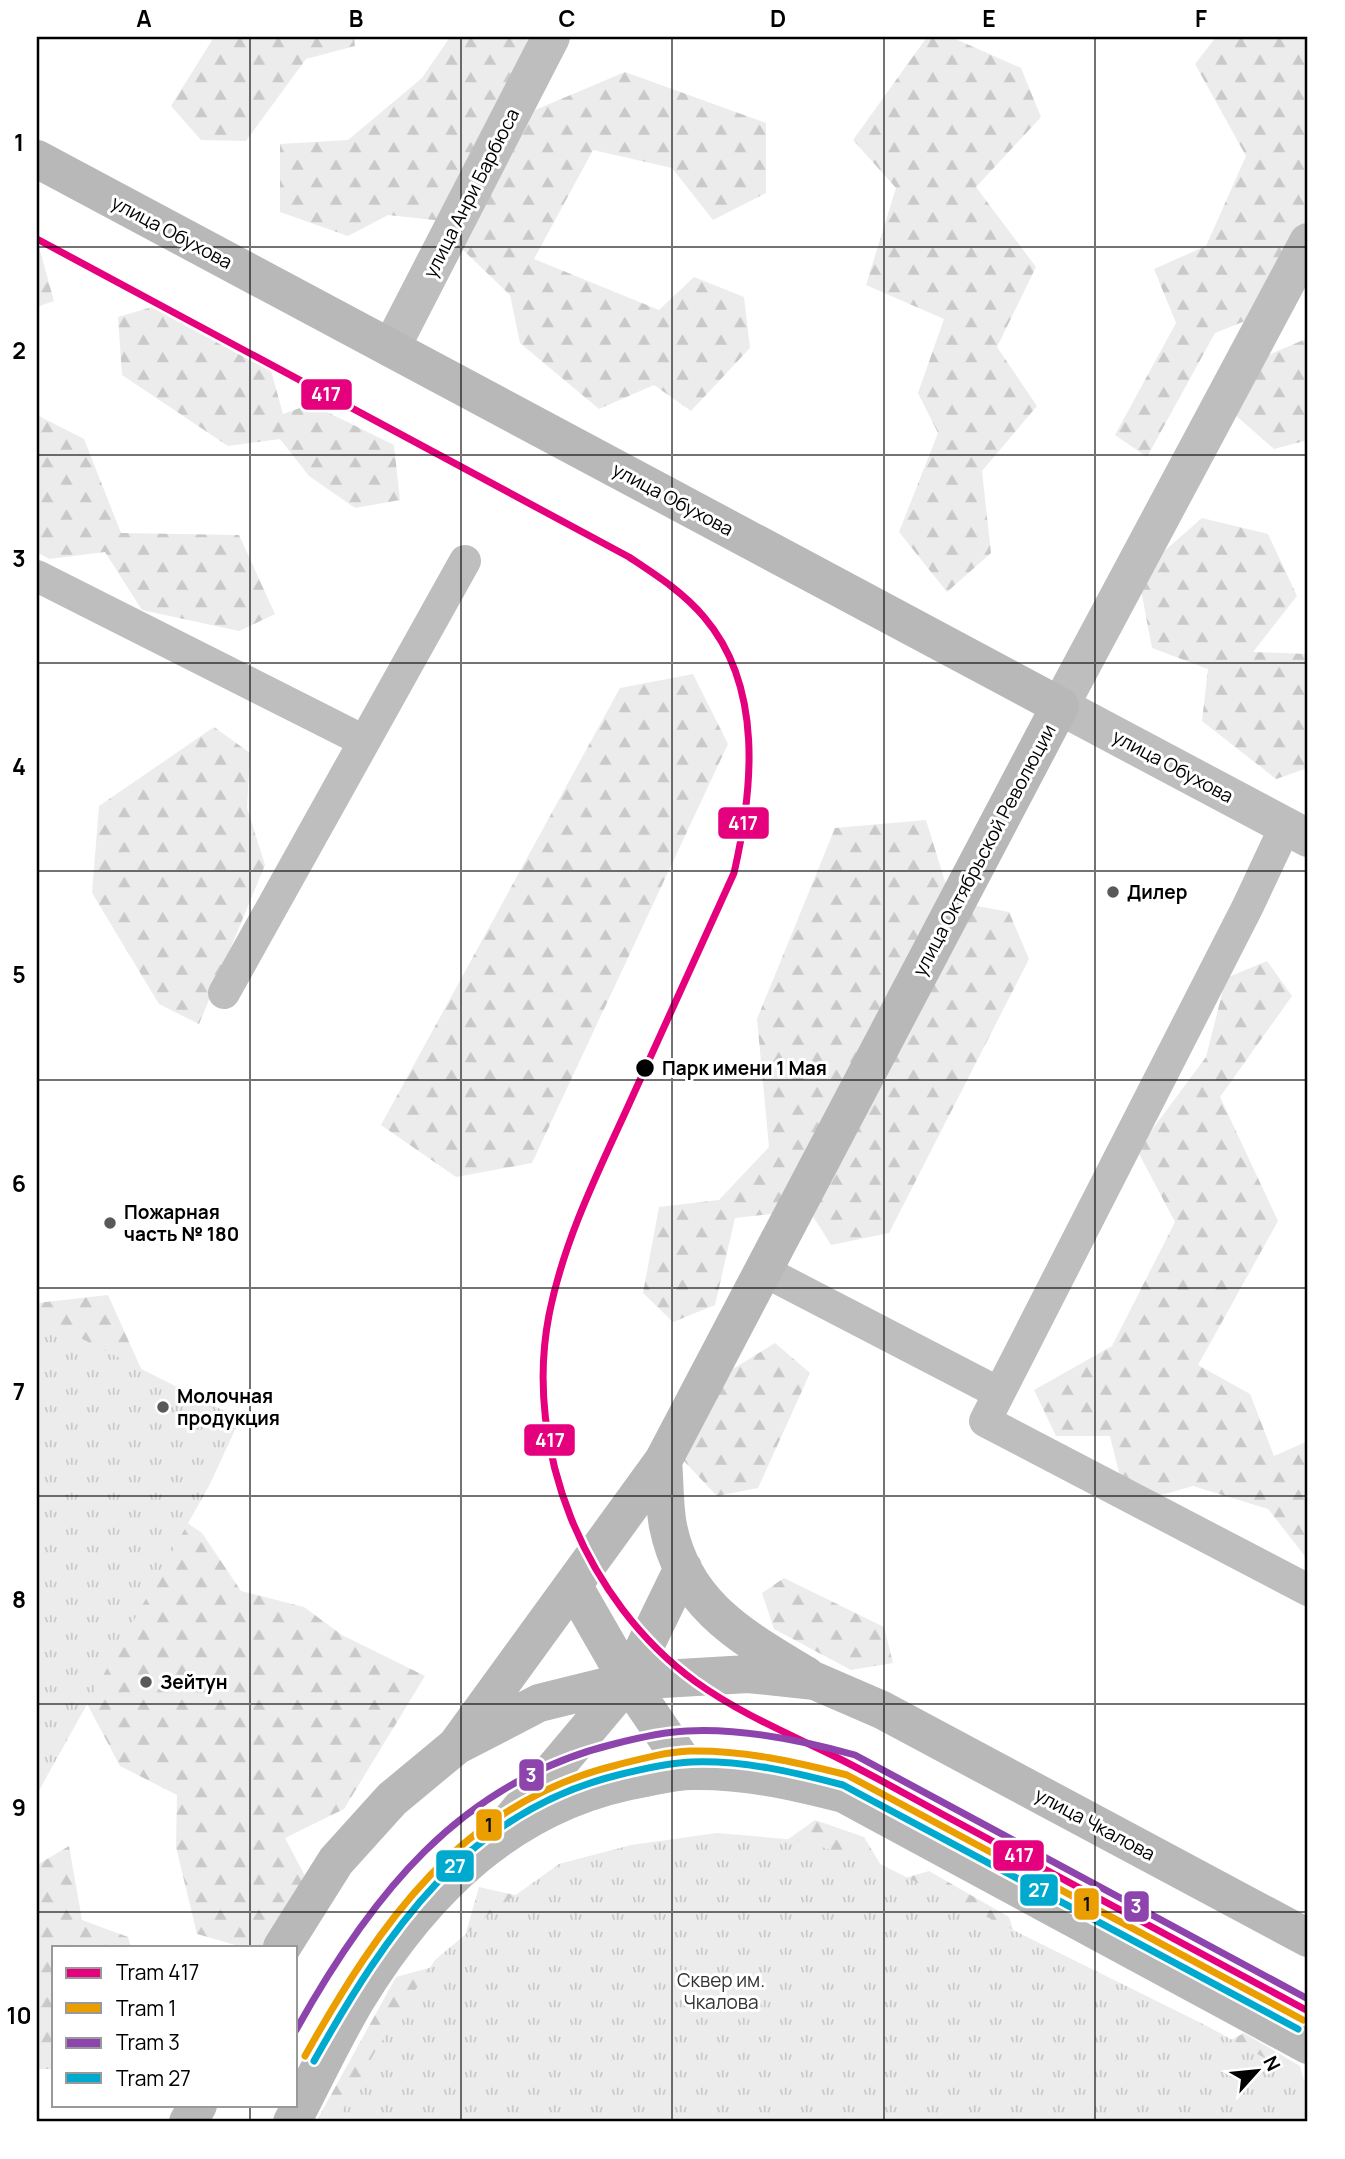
<svg xmlns="http://www.w3.org/2000/svg" width="1345" height="2159" font-family="Manrope,sans-serif">
<style>
.forest{fill:url(#forest-firs)}
.park{fill:url(#park-tufts)}
.lines{fill:none;stroke-linecap:round;stroke-linejoin:round}
.lane{stroke:#bebebe;stroke-width:32}
.street{stroke:#bebebe;stroke-width:38}
.secondary{stroke:#b8b8b8;stroke-width:38}
.tram-1-casing{stroke:#fff;stroke-width:12}
.tram-2-casing{stroke:#fff;stroke-width:12}
.tram-3-casing{stroke:#fff;stroke-width:12}
.tram-4-casing{stroke:#fff;stroke-width:12}
.tram-1{stroke:#e5007d;stroke-width:7}
.tram-2{stroke:#eb9e00;stroke-width:7}
.tram-3{stroke:#8e44ad;stroke-width:7}
.tram-4{stroke:#00a9ce;stroke-width:7}
.grid{fill:none;stroke:#000;stroke-width:2;stroke-opacity:0.55}
.poi-dot{fill:#595959;stroke:#fff;stroke-width:2.5}
.stop-dot{fill:#000;stroke:#fff;stroke-width:2.5}
.labels{text-anchor:middle;dominant-baseline:central;stroke-width:6;stroke-linejoin:round;paint-order:stroke}
.street-label{font-size:19px;fill:#000;stroke:#fff}
.poi-label{font-size:19px;font-weight:bold;fill:#000;stroke:#fff;text-anchor:start}
.stop-label{font-size:19px;font-weight:bold;fill:#000;stroke:#fff;text-anchor:start}
.park-label{font-size:19px;fill:#333;stroke:#fff}
.line-badge{stroke:#fff;stroke-width:2.5}
.badge-label{font-size:19px;text-anchor:middle;font-weight:bold;fill:#fff}
.pale-badge-label{font-size:19px;text-anchor:middle;font-weight:bold;fill:#111}
.neatline{fill:none;stroke:#000;stroke-width:2.5}
.grid-label{font-size:23px;text-anchor:middle;font-weight:bold;fill:#000}
</style>
<defs>
<pattern id="forest-firs" width="22" height="20" patternUnits="userSpaceOnUse" patternTransform="scale(1.75)"><rect width="22" height="20" fill="#ececec"/><path d="M5 1l3.5 6h-7zM16 11l3.5 6h-7z" fill="#c9c9c9"/></pattern>
<pattern id="park-tufts" width="24" height="20" patternUnits="userSpaceOnUse" patternTransform="scale(1.75)"><rect width="24" height="20" fill="#ececec"/><path d="M3 7l-1-3M5 7V3M7 7l1-3M15 17l-1-3M17 17v-4M19 17l1-3" fill="none" stroke="#c9c9c9"/></pattern>
</defs>
<rect width="100%" height="100%" fill="#fff"/>
<path class="forest" d="M214,37H354L355,46L306,59L246,141L201,140L171,106Z
M450,37H526L532,53L443,221L388,215L348,236L280,212V144L348,140L422,78Z
M927,37H951L1021,68L1041,117L976,187L1036,267L997,347L1037,406L982,471L991,553L947,592L899,532L938,433L918,393L944,319L866,285L896,188L853,140Z
M1216,37H1308V260L1260,315L1215,333L1147,457L1115,435L1176,323L1154,269L1206,246L1246,156L1195,64Z
M625,72L766,123V193L713,220L672,168L593,150L534,259L659,310L694,277L744,297L750,348L691,411L654,385L599,409L520,343L510,295L462,249L535,110Z
M37,240L54,301L37,307Z
M166,303L267,356L283,414L311,404L394,445L400,500L355,508L309,476L280,439L228,446L122,375L118,317Z
M1308,338V440L1274,449L1234,414L1261,358Z
M37,415L84,439L121,533L239,535L275,614L239,631L142,610L105,552L49,559L37,552Z
M1202,518L1268,534L1297,596L1253,652L1308,654V768L1276,779L1202,721L1208,669L1152,648L1138,574Z
M693,674L728,744L532,1163L456,1177L381,1125L620,688Z
M214,727L250,753L247,808L265,865L199,1024L159,1004L92,893L99,806Z
M926,820L951,901L1009,912L1029,959L889,1233L831,1245L809,1210L735,1218L715,1305L673,1322L643,1293L659,1207L719,1200L769,1147L757,1019L835,828Z
M1267,961L1292,996L1220,1097L1278,1221L1198,1365L1250,1394L1274,1456L1308,1441V1560L1268,1509L1193,1486L1127,1505L1110,1436H1056L1034,1390L1112,1346L1175,1222L1137,1150L1206,1057L1226,978Z
M108,1295L143,1373L37,1381V1303Z
M775,1343L810,1373L758,1488L717,1496L683,1460L723,1375Z
M155,1501L202,1533L241,1591L304,1607L342,1635L425,1676L344,1809L285,1838L315,1895L285,1947H242L197,1934L176,1847L177,1795L120,1766L84,1698Z
M784,1578L884,1627L893,1663L851,1670L774,1629L762,1593Z
M815,1820L864,1837L891,1882L929,1871L1009,1917L1021,1953L773,1850Z
M69,1846L82,1920L128,1937L131,1947H54V2069H37V1865Z
M479,1887L533,1899L399,2122H316L396,1977L458,1960Z
M1244,2033L1300,2066L1308,2094L1216,2048Z"/>
<path class="park" d="M37,1316L240,1419L210,1484L37,1794Z
M717,1833L797,1840L880,1864L1207,2026L1308,2082V2122H336L376,2050L435,1960L492,1912L559,1864L631,1845Z"/>
<g class="lines">
<path class="lane" d="M37,576L364,741
M1285,827L1248,906L985,1421L1308,1590
M224,993L465,561
M764,1271L999,1393"/>
<path class="street" d="M1308,242L1060,706L1308,838
M391,348L551,37"/>
<path class="secondary" d="M37,159L1060,706L663,1461L456,1746
M663,1461C665,1482 664,1505 668,1526C684,1606 743,1637 807,1676
M573,1585L628,1681L689,1771
M512,1819L628,1681L683,1568
M282,1947L336,1861L392,1799L456,1746L539,1703L628,1681L748,1674L815,1681L882,1710L1308,1938
M188,2122L198,2105
M292,2122C313,2082 333,2039 356,2000C424,1889 513,1800 645,1778C660,1775 677,1771 692,1771C745,1770 793,1781 844,1794L1308,2045"/>
<g class="tram-1-casing">
<path id="tram-1" d="M37,239L629,557C656,575 683,592 704,617C764,687 753,790 734,873C698,953 661,1033 625,1113C595,1178 563,1244 549,1315C523,1449 585,1601 696,1682C739,1713 789,1734 836,1757C872,1775 907,1795 942,1814C1064,1880 1186,1946 1308,2011"/>
</g>
<g class="tram-2-casing">
<path id="tram-2" d="M305,2056C379,1924 461,1803 617,1765C640,1759 665,1752 690,1751C743,1750 796,1762 847,1775L1303,2020"/>
</g>
<g class="tram-3-casing">
<path id="tram-3" d="M296,2030C370,1897 459,1782 614,1744C637,1738 662,1732 687,1731C743,1728 801,1740 855,1755L1308,1999"/>
</g>
<g class="tram-4-casing">
<path id="tram-4" d="M314,2061C386,1933 466,1812 618,1775C642,1769 667,1763 691,1762C743,1760 794,1772 843,1785L1298,2029"/>
</g>
<use href="#tram-1" class="tram-1"/>
<use href="#tram-2" class="tram-2"/>
<use href="#tram-3" class="tram-3"/>
<use href="#tram-4" class="tram-4"/>
</g>
<path class="grid" d="M250,37V1947M461,37V2122M672,37V2122M884,37V2122M1095,37V2122M37,247H1308M37,455H1308M37,663H1308M37,871H1308M37,1080H1308M37,1288H1308M37,1496H1308M37,1704H1308M37,1912H1308M250,2105V2122"/>
<g class="poi-dot">
<circle cx="1113" cy="892" r="7"/>
<circle cx="110" cy="1223" r="7"/>
<circle cx="163" cy="1407" r="7"/>
<circle cx="146" cy="1682" r="7"/>
</g>
<circle class="stop-dot" cx="645" cy="1068" r="10"/>
<g class="labels">
<g class="street-label">
<text transform="translate(471 193) rotate(-63)">улица Анри Барбюса</text>
<text transform="translate(172 232) rotate(28)">улица Обухова</text>
<text transform="translate(673 499) rotate(28)">улица Обухова</text>
<text transform="translate(1173 766) rotate(28)">улица Обухова</text>
<text transform="translate(984 850) rotate(-62)">улица Октябрьской Революции</text>
<text transform="translate(1095 1824) rotate(28)">улица Чкалова</text>
</g>
<g class="poi-label">
<text x="1127" y="892">Дилер</text>
<text x="124" y="1212">Пожарная<tspan x="124" dy="22">часть № 180</tspan></text>
<text x="177" y="1396">Молочная<tspan x="177" dy="22">продукция</tspan></text>
<text x="160" y="1682">Зейтун</text>
</g>
<g class="stop-label">
<text x="662" y="1068">Парк имени 1 Мая</text>
</g>
<g class="park-label">
<text x="721" y="1980">Сквер им.<tspan x="721" dy="22">Чкалова</tspan></text>
</g>
</g>
<g class="line-badge">
<rect x="300" y="378" width="53" height="33" rx="7" fill="#e5007d"/>
<rect x="717" y="806" width="53" height="34" rx="7" fill="#e5007d"/>
<rect x="523" y="1423" width="53" height="34" rx="7" fill="#e5007d"/>
<rect x="518" y="1758" width="27" height="34" rx="7" fill="#8e44ad"/>
<rect x="475" y="1808" width="28" height="34" rx="7" fill="#eb9e00"/>
<rect x="992" y="1839" width="53" height="33" rx="7" fill="#e5007d"/>
<rect x="435" y="1849" width="40" height="34" rx="7" fill="#00a9ce"/>
<rect x="1019" y="1873" width="40" height="34" rx="7" fill="#00a9ce"/>
<rect x="1073" y="1887" width="27" height="34" rx="7" fill="#eb9e00"/>
<rect x="1123" y="1890" width="27" height="33" rx="7" fill="#8e44ad"/>
</g>
<g class="badge-label">
<text x="326" y="401">417</text>
<text x="743" y="830">417</text>
<text x="550" y="1447">417</text>
<text x="531" y="1782">3</text>
<text x="1019" y="1862">417</text>
<text x="455" y="1873">27</text>
<text x="1039" y="1897">27</text>
<text x="1136" y="1913">3</text>
</g>
<g class="pale-badge-label">
<text x="489" y="1832">1</text>
<text x="1087" y="1911">1</text>
</g>
<rect width="1345" height="2159" fill="none" stroke="#ffffff" stroke-width="77"/>
<rect x="52" y="1946" width="245" height="161" fill="#ffffff" stroke="#999999" stroke-width="2"/>
<rect x="66" y="1968" width="35" height="10" fill="#e5007d" stroke="#999999" stroke-width="2"/>
<text x="116" y="1980" font-size="21" fill="#000000">Tram 417</text>
<rect x="66" y="2003" width="35" height="10" fill="#eb9e00" stroke="#999999" stroke-width="2"/>
<text x="116" y="2016" font-size="21" fill="#000000">Tram 1</text>
<rect x="66" y="2038" width="35" height="10" fill="#8e44ad" stroke="#999999" stroke-width="2"/>
<text x="116" y="2050" font-size="21" fill="#000000">Tram 3</text>
<rect x="66" y="2073" width="35" height="10" fill="#00a9ce" stroke="#999999" stroke-width="2"/>
<text x="116" y="2086" font-size="21" fill="#000000">Tram 27</text>
<g transform="translate(1257 2071) rotate(63)" stroke="#ffffff" stroke-width="5" paint-order="stroke">
<path d="M0-5L12 26L0 18L-12 26Z" fill="#000000"/>
<text y="-10" font-size="19" font-weight="bold" text-anchor="middle" fill="#000000">N</text>
</g>
<rect x="38" y="38" width="1268" height="2082" class="neatline"/>
<g class="grid-label">
<text x="144" y="27">A</text>
<text x="356" y="27">B</text>
<text x="567" y="27">C</text>
<text x="778" y="27">D</text>
<text x="989" y="27">E</text>
<text x="1201" y="27">F</text>
<text x="19" y="151">1</text>
<text x="19" y="359">2</text>
<text x="19" y="567">3</text>
<text x="19" y="775">4</text>
<text x="19" y="983">5</text>
<text x="19" y="1192">6</text>
<text x="19" y="1400">7</text>
<text x="19" y="1608">8</text>
<text x="19" y="1816">9</text>
<text x="19" y="2024">10</text>
</g>
</svg>
